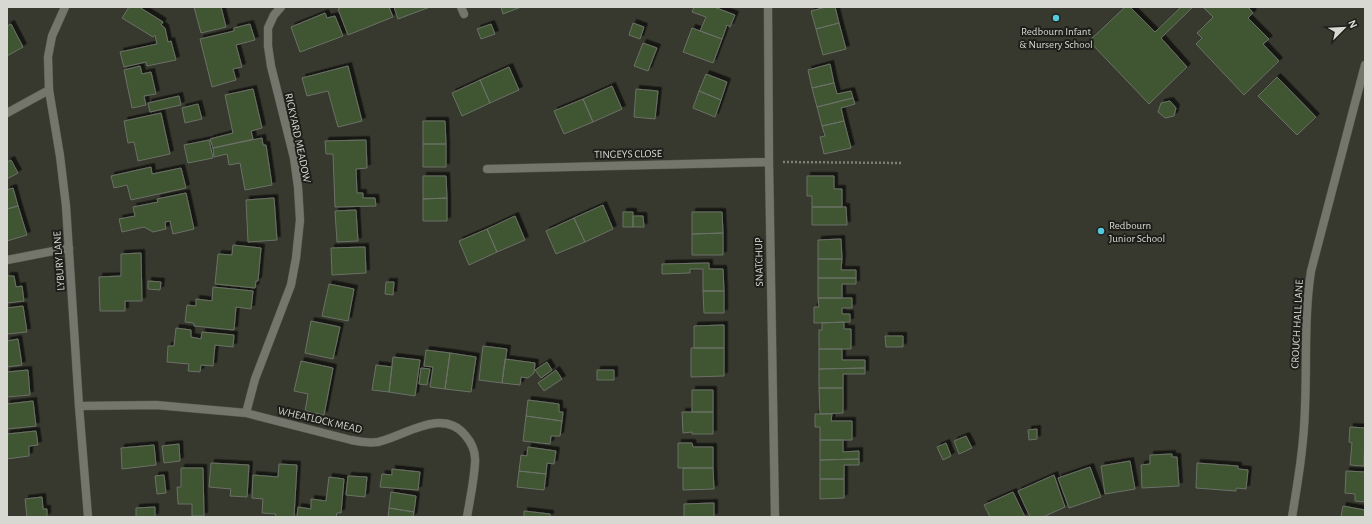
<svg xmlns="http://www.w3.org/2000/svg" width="1372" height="524" font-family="'Alegreya Sans',sans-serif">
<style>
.building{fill:#405431;stroke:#6b7167;filter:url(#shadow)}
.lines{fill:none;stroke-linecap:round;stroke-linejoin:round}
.minor-casing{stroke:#56564e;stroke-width:9}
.tertiary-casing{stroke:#56564e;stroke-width:9}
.path{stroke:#7d7e75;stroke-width:2.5;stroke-dasharray:2 2;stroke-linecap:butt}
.minor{stroke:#75766b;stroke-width:8}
.tertiary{stroke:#75766b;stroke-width:8}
.poi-dot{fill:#55cadf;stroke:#1e1f1a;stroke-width:1.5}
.labels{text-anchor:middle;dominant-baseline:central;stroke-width:4;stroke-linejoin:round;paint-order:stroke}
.poi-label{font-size:11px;fill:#d8d8d2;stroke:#1e1f1a}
.street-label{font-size:11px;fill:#d8d8d2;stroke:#1e1f1a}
</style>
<defs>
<filter id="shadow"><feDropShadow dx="3.5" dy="-3.5" stdDeviation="0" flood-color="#0009"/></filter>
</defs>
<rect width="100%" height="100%" fill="#37382e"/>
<path class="building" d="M129,7H139L163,22L161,25L165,28L168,42L171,41L176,60L147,66L146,62L124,67L120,52L157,44L155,35L153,37L122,18Z
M194,7H221L226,27L201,33Z
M342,7H389L393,17L348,35L338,9Z
M394,7H430L398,19Z
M501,7H521L503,14Z
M694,7H714L735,15L730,27L727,25L722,39L700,31L706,17L692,12Z
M826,7H835L839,23L816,29L811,11Z
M1125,7H1130L1155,32L1181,7H1193L1161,38L1187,67L1149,104L1089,41Z
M1203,7H1248L1253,13L1248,18L1269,39L1263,44L1279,61L1244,95L1196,44L1202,38L1197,33L1213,17Z
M325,13L327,18L335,16L343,36L300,52L291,27Z
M633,23L644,27L640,39L629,35Z
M839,23L846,49L823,55L816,29Z
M11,24L23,47L7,56V26Z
M250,24L255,40L236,45L242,67L233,69L236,80L212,87L200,39L234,31V28Z
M491,24L495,34L481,39L477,29Z
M692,28L722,39L713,63L683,52Z
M643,43L657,48L648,71L634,66Z
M830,64L834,83L812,88L808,70Z
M140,66L142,74L151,72L156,94L144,96L146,105L132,108L124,70Z
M348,66L362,121L338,127L328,91L307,96L302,78Z
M509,67L519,90L490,103L480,80Z
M706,74L727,82L721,100L699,91Z
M1277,77L1316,117L1297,135L1258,96Z
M480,80L490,103L462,116L452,93Z
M834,83L837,94L851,91L853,98L817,107L812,88Z
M612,86L622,109L593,122L583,99Z
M253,89L262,128L251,131L253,139L213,148L210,139L233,133L225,95Z
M636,89L658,91L655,119L634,117Z
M699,91L721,100L715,117L693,108Z
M179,96L181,105L150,112L148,103Z
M853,98L855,104L841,108L844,121L822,126L817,107Z
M583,99L593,122L564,134L554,111Z
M1170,101L1176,108L1174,116L1165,118L1158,112L1161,103Z
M198,104L202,119L185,123L182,108Z
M161,113L170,154L138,161L134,142L128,143L124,121Z
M423,121H445L446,144H423Z
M844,121L851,148L824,154L820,137L825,136L822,126Z
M262,138L263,145H266L272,185L245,190L240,163L229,165L227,154L214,157L213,148Z
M209,140L213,158L188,163L184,145Z
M366,140L367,168L356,169L357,193H363V198H375L376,206L335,207L333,154H326L325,141Z
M423,144H446V167H423Z
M11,160L18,173L7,179V162Z
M151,167L152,174L181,168L186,188L131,200L127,185L114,188L111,176Z
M423,176H446L447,198L423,199Z
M807,176H834V189H842V207H812V196H807Z
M13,188L18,206L7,209V190Z
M186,193L194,229L173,234L170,221L165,222L166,229L153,232L144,227L122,232L119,219L135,216L133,207L158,202L157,199Z
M274,198L277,240L248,242L246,200Z
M447,198V221H423V199Z
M603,205L613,229L585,242L574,218Z
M18,206L27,235L7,241V209Z
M812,207H846L847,225H812Z
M356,210L358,241L337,242L335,211Z
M623,212H633V227H623Z
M692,212H722L723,233L692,234Z
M515,216L525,240L497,252L487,229Z
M633,216H643L644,227H633Z
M574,218L585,242L556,254L546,231Z
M487,229L497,252L469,265L459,241Z
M723,233V255H692V234Z
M841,239L842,259H818V240Z
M233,245L261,248L258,281H256L255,288L215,284L218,254L232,255Z
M365,247L366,273L332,275L331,248Z
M141,253L142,301H125V311H100L99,277L121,276V254Z
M818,259H842L841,270H856V278H818Z
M709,263V269H723L724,291H703V269H690V273L662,274V264Z
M7,276H14L16,287L22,286L24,301L7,303Z
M818,278H856V284H842V298H818Z
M148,281L161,282L160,290L148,289Z
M386,282H394L393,295L385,294Z
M329,284L354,289L348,321L322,316Z
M213,287L253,291L251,309L236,307L234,330L194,326V323L185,322L187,305L196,306V299L212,301Z
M703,291H724V313H704Z
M818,298H852V308H842V314H850V322L814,323V307H819Z
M23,306L27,332L7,334V308Z
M311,321L340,327L333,359L305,353Z
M844,322V329H851V349H819V330H822V323Z
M724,325V348H694V326Z
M176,328L191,330V337L201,339L202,332L234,335L233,347L215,345L213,366L201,365L200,372L188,371L189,364L167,362L168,346H174Z
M885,336H903V347H886Z
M18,339L22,365L7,367V341Z
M483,346L507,349L502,383L479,380Z
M691,348H724V376L691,377Z
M819,349H842V360H865V368L819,369Z
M426,350L450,353L445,389L430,387L433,367L424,366Z
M450,353L476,357L471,392L445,389Z
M393,357L420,360L415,396L389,392Z
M505,359L535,363L534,373L528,378L521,377L520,385L502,383Z
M301,361L333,368L324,415L305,411L308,394L294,391Z
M547,362L552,370L541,378L535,370Z
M376,365L392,367L389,392L372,390Z
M421,368L430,369L427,385L419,384Z
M865,368V374H843V388H819V369Z
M28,370L30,395L7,397V372Z
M556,370L562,379L544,391L538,383Z
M597,370H614V380H597Z
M819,388H843V413L820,414Z
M692,390H713V412H692Z
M528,400L559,404V412H563L562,421L526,416Z
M33,401L36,426L7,429V404Z
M682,412H713V434H692V432L683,433Z
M815,414H832L831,421H852V440H820V427H815Z
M526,416L562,421L560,436H551L550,444L523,441Z
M1350,427L1365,428L1364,466L1350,465L1352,443L1349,442Z
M1037,429V439L1029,440L1028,430Z
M36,431L38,445L29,446V456L7,459V434Z
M966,436L972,448L959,454L954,441Z
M820,440H843V452L859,451V459L820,460Z
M678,443H692L693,447H713V468H678Z
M946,443L951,456L943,460L937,447Z
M179,444L180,461L164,463L162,446Z
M154,445L156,465L122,469L121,448Z
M528,447L556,451L554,464L547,463L546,474L519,471L521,455L527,456Z
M1172,454V457H1177L1179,486L1142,488L1141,465L1150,464V455Z
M859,459V465H844V479H820V460Z
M1130,461L1135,489L1105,494L1101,466Z
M211,463L249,465L247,497L230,496L231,489L209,487Z
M1197,463L1238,466V469L1248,470L1246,489L1236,488V491L1196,488Z
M279,464L297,465L294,517H275L276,514L262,513L263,499L252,498L253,475L278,477Z
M1090,467L1101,497L1069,508L1058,478Z
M181,468H203L204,516H192V504H178L177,487H181Z
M683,468H713L714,489L683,490Z
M392,469L420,472L418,490L380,487L382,474L392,475Z
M519,471L546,474L544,490L517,487Z
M1346,471L1365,472V502L1355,501V494L1345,493Z
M164,475L166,493L157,494L155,476Z
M1054,475L1065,507L1043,517H1030L1018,491Z
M348,476L367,477L365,497L346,495Z
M329,477L344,479L341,513H337L336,517H297L298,507L311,509V499L326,501Z
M820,479H844V498L820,499Z
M391,492L416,496L414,512L389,508Z
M1013,492L1025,517H990L984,505Z
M42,497L43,509H47V517H27L25,499Z
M714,503V517H684V504Z
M1343,506L1365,510V517H1341Z
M155,507V517H136V508Z
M389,508L414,512L413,517H388Z
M524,511L550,514V517H524Z"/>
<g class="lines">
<g class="minor-casing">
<path id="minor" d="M461,7L464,14
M768,7L769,162L775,517
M7,113L49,90
M487,169L769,162
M7,260L69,248
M79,406L156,405L246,413L351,440C360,442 369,443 378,442C405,436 442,407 465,435C472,443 476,452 475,463C474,481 470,499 467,517
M246,413L255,379L291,285L296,258L300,220L298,187L294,158L271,66L268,46V28L274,15L281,7
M1292,517C1298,481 1304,445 1305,408C1307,362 1304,316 1311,271L1365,65"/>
</g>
<g class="tertiary-casing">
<path id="tertiary" d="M65,7L52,36L48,57L49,90L60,156L66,206L79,406L88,517"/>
</g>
<path class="path" d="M783,162L903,163"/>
<use href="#minor" class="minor"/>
<use href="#tertiary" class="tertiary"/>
</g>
<g class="poi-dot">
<circle cx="1056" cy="18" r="4"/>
<circle cx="1101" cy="231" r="4"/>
</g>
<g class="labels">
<g class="poi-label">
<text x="1056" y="31">Redbourn Infant<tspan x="1056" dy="13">&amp; Nursery School</tspan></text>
<text x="1109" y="225" text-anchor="start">Redbourn<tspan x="1109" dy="13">Junior School</tspan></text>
</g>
<g class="street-label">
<text transform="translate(298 138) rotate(78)">RICKYARD MEADOW</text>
<text transform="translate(628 154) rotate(-1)">TINGEYS CLOSE</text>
<text transform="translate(59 261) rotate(-94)">LYBURY LANE</text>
<text transform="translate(759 262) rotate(-91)">SNATCHUP</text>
<text transform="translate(1297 324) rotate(-87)">CROUCH HALL LANE</text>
<text transform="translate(320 420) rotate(13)">WHEATLOCK MEAD</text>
</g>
</g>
<rect width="1372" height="524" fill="none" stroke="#d8d8d2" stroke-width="16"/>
<g transform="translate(1344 28) rotate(66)" stroke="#1e1f1a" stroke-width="3" paint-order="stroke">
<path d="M0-3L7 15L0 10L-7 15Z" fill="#d8d8d2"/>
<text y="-6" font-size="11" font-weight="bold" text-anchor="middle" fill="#d8d8d2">N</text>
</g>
</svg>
